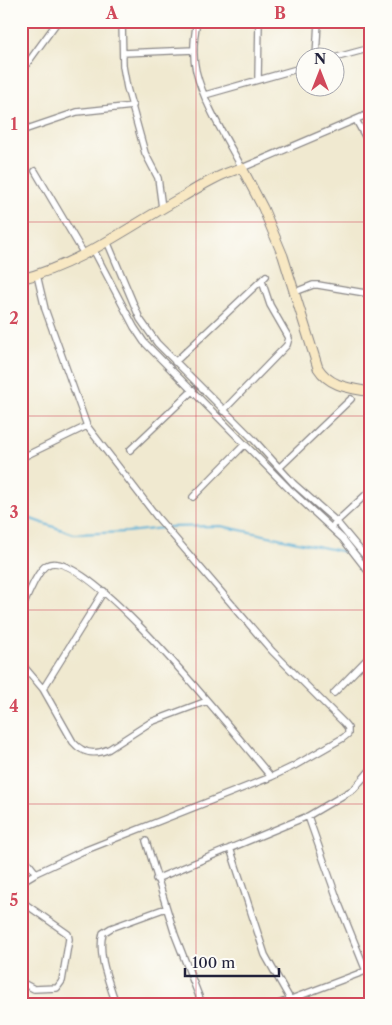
<svg xmlns="http://www.w3.org/2000/svg" width="392" height="1025" font-family="'Libre Caslon Text',serif">
<style>
.lines{fill:none;stroke-linecap:round;stroke-linejoin:round}
.stream{stroke:#5cb1d8;stroke-width:2}
.street-casing{stroke:#898686;stroke-width:8}
.secondary-casing{stroke:#898686;stroke-width:11}
.street{stroke:#fff;stroke-width:5.5}
.secondary{stroke:#f8e8c3;stroke-width:9}
.grid{fill:none;stroke:#d1495b;stroke-width:1;stroke-opacity:0.55}
.neatline{fill:none;stroke:#d1495b;stroke-width:2}
.grid-label{font-size:16px;text-anchor:middle;font-weight:bold;fill:#d1495b}
</style>
<rect width="100%" height="100%" fill="#fdfcf7"/>
<filter id="ink" filterUnits="userSpaceOnUse"><feTurbulence type="fractalNoise" baseFrequency=".02" numOctaves="2"/><feDisplacementMap in="SourceGraphic" scale="10" xChannelSelector="R" yChannelSelector="G"/><feConvolveMatrix kernelMatrix="1 2 1 2 8 2 1 2 1" color-interpolation-filters="sRGB"/></filter>
<filter id="wash" filterUnits="userSpaceOnUse"><feTurbulence type="fractalNoise" baseFrequency=".0096" numOctaves="4" result="noise"/><feDisplacementMap in="SourceGraphic" scale="20" xChannelSelector="R" yChannelSelector="G"/><feGaussianBlur stdDeviation="1.12" result="paint"/><feColorMatrix in="noise" values="0 0 0 0 0 0 0 0 0 0 0 0 0 0 0 0 0 1.4 0 .05"/><feComposite in="paint" operator="in"/></filter>
<g filter="url(#wash)">
<rect width="100%" height="100%" fill="#f0e9d0"/>
<g class="lines">
<path class="stream" d="M28,518L74,534L127,532L163,528
M167,527L221,526L350,553
M367,548L371,549"/>
</g>
</g>
<g filter="url(#ink)">
<g class="lines">
<g class="street-casing">
<path id="street" d="M122,21L123,66L127,88L145,153L158,178L162,208
M197,21C194,37 192,55 196,71C204,104 226,138 242,168L371,113
M123,53L194,50
M316,58L318,21
M334,58L371,48
M21,72L58,21
M258,79L259,21
M205,95L304,67
M356,120L371,147
M21,131L77,112L133,106
M35,171L84,254
M107,241L140,319L157,343L254,440L294,484L336,521L371,563
M93,249L134,327L144,342L289,489L343,539L371,575
M295,292L313,285H318L371,294
M175,362L266,276
M223,411L287,345L289,338L270,305L262,281
M130,450L193,390
M21,458L87,426
M280,467L351,399
M193,497L245,444
M334,524L371,490
M21,611C26,600 37,570 47,565C85,543 243,744 271,777
M21,663L43,689L73,742C83,754 96,755 109,749L151,722L207,701
M43,689L104,591
M334,693L371,655
M308,816L339,904L366,971
M146,841L175,935L202,1004
M230,848L265,955L290,999
M21,854L36,873
M156,879L308,816L354,789L371,769
M21,882L36,873L81,852L271,777L294,766L343,738L348,734V728L344,723L272,651L157,517L87,426L45,309L37,275
M21,901L68,934L69,939L62,981L57,988L34,989L21,982
M116,1004C109,982 97,955 103,933L111,928L166,908
M278,1004L371,969"/>
</g>
<g class="secondary-casing">
<path id="secondary" d="M21,279C81,264 131,225 184,196C202,185 222,173 242,168L263,208L283,256L318,368C330,387 350,388 371,392"/>
</g>
<use href="#street" class="street"/>
<use href="#secondary" class="secondary"/>
</g>
</g>
<path class="grid" d="M196,21V1004M21,222H371M21,416H371M21,610H371M21,804H371"/>
<rect width="392" height="1025" fill="none" stroke="#fdfcf7" stroke-width="55"/>
<g transform="translate(320 72)"><circle r="24" fill="#fdfcf7" stroke="#a5a5ac"/>
<path d="M0-4L9 19L0 12L-9 19Z" fill="#d1495b"/>
<text y="-8" font-size="14" font-weight="bold" text-anchor="middle" fill="#22223b">N</text>
</g>
<path d="M185 968v8h94v-8" fill="none" stroke="#22223b" stroke-width="2.5"/>
<text x="192" y="968" font-size="15" fill="#22223b" stroke="#fdfcf7" stroke-width="4" paint-order="stroke">100 m</text>
<rect x="28" y="28" width="336" height="970" class="neatline"/>
<g class="grid-label">
<text x="112" y="19">A</text>
<text x="280" y="19">B</text>
<text x="14" y="130">1</text>
<text x="14" y="324">2</text>
<text x="14" y="518">3</text>
<text x="14" y="712">4</text>
<text x="14" y="906">5</text>
</g>
</svg>
